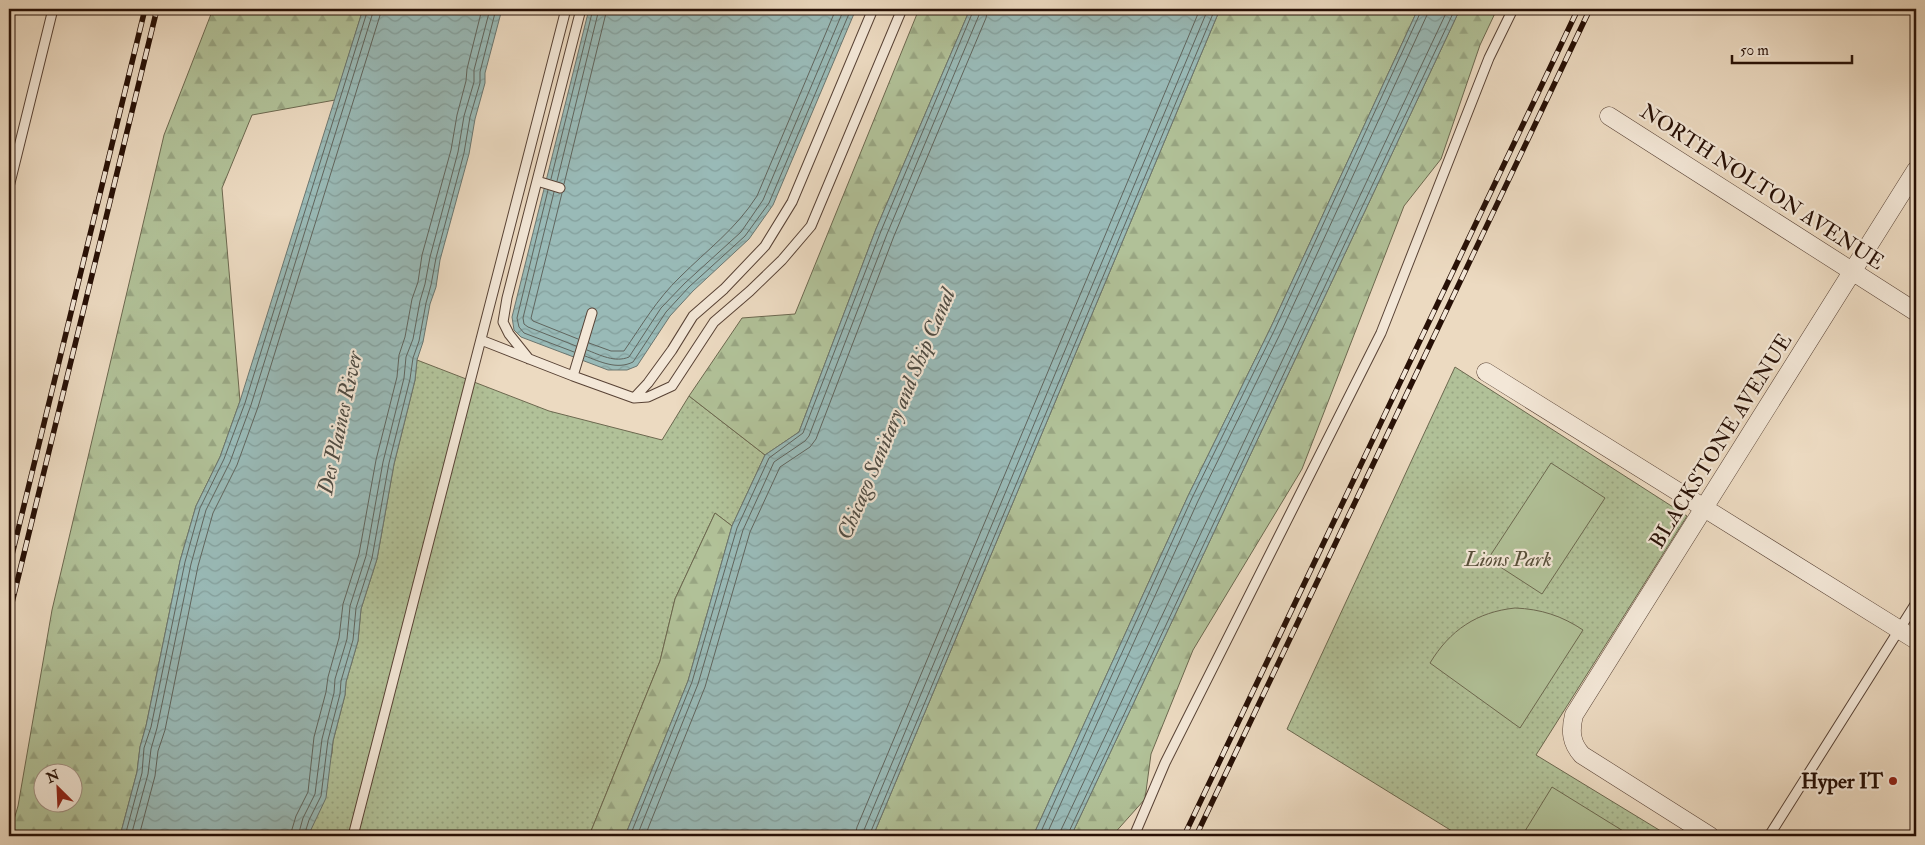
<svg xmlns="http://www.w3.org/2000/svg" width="1925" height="845" font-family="'IM FELL Double Pica',serif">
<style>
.grass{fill:url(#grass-dots);stroke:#6c684f}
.forest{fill:url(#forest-firs);stroke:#6c684f;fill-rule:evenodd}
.pitch{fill:#b1c198;stroke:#6c684f}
.water{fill:url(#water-waves);stroke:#6b7670}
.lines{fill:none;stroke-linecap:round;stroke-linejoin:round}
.shore{stroke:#60655e;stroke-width:1}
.service-casing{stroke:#584235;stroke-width:11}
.minor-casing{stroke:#584235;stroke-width:19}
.service{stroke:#f3e7d7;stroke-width:9}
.minor{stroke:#f3e7d7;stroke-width:18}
.rail-casing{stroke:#271006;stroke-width:5.5}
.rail{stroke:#f3e7d7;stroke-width:4;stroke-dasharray:11;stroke-linecap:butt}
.poi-dot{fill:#8f2418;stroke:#f3e7d7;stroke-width:2}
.labels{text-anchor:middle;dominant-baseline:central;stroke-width:4.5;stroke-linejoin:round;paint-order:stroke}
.street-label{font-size:21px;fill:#271006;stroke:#f3e7d7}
.park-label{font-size:21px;font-style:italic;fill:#574e39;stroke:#f3e7d7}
.poi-label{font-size:21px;font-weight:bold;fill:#271006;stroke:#f3e7d7;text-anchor:end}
.water-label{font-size:22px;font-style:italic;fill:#4f4c44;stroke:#f3e7d7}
</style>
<defs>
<pattern id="grass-dots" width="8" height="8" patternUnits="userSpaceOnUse" patternTransform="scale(1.25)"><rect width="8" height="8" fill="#b1c198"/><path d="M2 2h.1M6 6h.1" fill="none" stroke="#98a582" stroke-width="1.8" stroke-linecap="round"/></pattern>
<pattern id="forest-firs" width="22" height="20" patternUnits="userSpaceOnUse" patternTransform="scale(1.25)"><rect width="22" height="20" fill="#b1c198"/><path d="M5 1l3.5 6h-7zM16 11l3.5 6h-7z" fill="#98a582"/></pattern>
<pattern id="water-waves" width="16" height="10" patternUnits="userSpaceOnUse" patternTransform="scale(1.25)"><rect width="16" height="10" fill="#99bab7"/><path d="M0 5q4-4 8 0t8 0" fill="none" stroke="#849f9c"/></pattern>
</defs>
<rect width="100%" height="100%" fill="#ecdac1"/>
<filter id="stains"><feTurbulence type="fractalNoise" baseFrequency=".004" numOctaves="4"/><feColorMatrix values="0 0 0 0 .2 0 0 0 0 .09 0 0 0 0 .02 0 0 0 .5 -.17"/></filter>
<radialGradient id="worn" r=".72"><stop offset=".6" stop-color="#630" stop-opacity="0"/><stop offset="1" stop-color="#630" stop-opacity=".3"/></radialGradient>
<path class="grass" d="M417,360L549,411L662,440L689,396L765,455L732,526L715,513L675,599L660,661L589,836H308L332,753L333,741L345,695L346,682L358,641L361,609L377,559L394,464L415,380Z
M1455,367L1687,516L1536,755L1669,836H1460L1287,729Z"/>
<path class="forest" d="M213,9H363L335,100L252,115L222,188L240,401L220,457L196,506L180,561L146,726L140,747L137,772L120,836H9L18,806L52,610L164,135ZM42,772H72V802H42Z
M919,9H970L876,229L799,432L765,455L689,396L742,318L795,314Z
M1220,9H1418L1271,327L1188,496L1033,836H873Z
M1460,9H1497L1480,45L1441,159L1404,206L1302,469L1193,650L1151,754L1145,799L1112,836H1071Z
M715,513L732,526L688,681L625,836H589L660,661L675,599Z"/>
<path class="pitch" d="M1551,463L1605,498L1542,594L1488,559Z
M1515,608C1541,609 1562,616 1583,630L1520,728L1430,663C1450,630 1477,612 1515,608Z
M1552,787L1628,834L1626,836H1522Z"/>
<path class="water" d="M363,9H502L485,73V83L475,119L469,154L440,260L436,287L430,304L423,342L417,360L415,380L394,464L377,559L361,609L358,641L346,682L345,695L333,741L326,798L308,836H120L137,772L140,747L146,726L180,561L196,506L220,457L240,401Z
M589,9H856L773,205L749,239L693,291L670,316L637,366L627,370H608L521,337L514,330L512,317Z
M970,9H1220L873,836H625L688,681L732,526L765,455L799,432L876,229Z
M1418,9H1460L1071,836H1033L1188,496L1271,327Z"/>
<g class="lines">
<path class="shore" d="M551,179L593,9
M557,181L599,9
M564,184L607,9
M548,190L517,318L519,327L524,333L574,352
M554,192L523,318L524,324L528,327L576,346
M562,193L531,318L533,321L578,339
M589,343L611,351H624C642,325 657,299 680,277C708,249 735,230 757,196L836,9
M587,350C600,355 615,363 629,357L661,308L685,283L741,232L763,200L844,9
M585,356C601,362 617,370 633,362L666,312L689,287L745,236L769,203L851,9
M125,836L142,773L144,748L151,727L185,562L200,508L224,459L245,403L368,9
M131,836L148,774L151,749L157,728L191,564L206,510L230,462L251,405L374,9
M139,836L155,776L158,751L165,730L198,566L213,513L237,465L258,407L382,9
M290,836L296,816L308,792L314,737L326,692L328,677L339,638L343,604L359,554L376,460L397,377L399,355L405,337L412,299L418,282L422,255L451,150L457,115L466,81L467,69L482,9
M298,836L303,818L315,794L322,739L334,693L335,679L347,639L350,606L366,556L383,462L404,378L406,357L413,339L420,301L425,284L430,257L458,152L464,116L474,82V70L490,9
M304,836L309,820L321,796L328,740L340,694L341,681L353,640L356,608L372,558L389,463L410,379L413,358L419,341L426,303L431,285L436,258L464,153L470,117L480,83V72L496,9
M630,836L692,682L737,528L769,458L803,433L881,231L974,9
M637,836L698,684L743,530L774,462L805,441L809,436L887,234L979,15L980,9
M645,836L705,687L750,532L780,467L810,447L816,439L894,236L986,18L988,9
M855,836L857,827L1200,9
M863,836L864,830L1208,9
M869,836L1215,9
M1039,836L1192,498L1275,329L1422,9
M1046,836L1198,501L1281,332L1427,15L1429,9
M1060,836L1061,830L1448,9
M1067,836L1455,9"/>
<g class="service-casing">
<path id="service" d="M537,181L560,188
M9,187L53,9
M481,340L573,376L634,398L648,397L672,386L714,322L750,291L782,260L811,226L902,9
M529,359L509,334L503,322L507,298L581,9
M573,376L592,313
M634,398L648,383L672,350L693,316L724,289L765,246L792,202L873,9
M353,836L566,9
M1134,836L1165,763L1381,333L1489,58L1513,9
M1769,836L1916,603"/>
</g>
<g class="minor-casing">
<path id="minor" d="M1609,116L1916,312
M1486,372L1916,640
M1710,836L1582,755C1571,743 1570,731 1574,715L1916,170"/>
</g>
<use href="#service" class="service"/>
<use href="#minor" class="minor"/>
<g class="rail-casing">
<path id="rail" d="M9,567L145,9
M9,615L157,9
M1184,836L1578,9
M1196,836L1590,9"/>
</g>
<use href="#rail" class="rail"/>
</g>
<circle class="poi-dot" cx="1893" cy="781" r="5"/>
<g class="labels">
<g class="street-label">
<text transform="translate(1762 187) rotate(33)">NORTH NOLTON AVENUE</text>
<text transform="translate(1721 441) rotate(-58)">BLACKSTONE AVENUE</text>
</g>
<g class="park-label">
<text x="1508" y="559">Lions Park</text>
</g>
<g class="poi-label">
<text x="1883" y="781">Hyper IT</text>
</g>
<g class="water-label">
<text transform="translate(896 414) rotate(-67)">Chicago Sanitary and Ship Canal</text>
<text transform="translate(340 423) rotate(-78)">Des Plaines River</text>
</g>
</g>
<rect width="1925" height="845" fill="none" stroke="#ecdac1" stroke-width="30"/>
<rect x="10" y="10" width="1905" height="825" fill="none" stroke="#271006" stroke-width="2.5"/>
<rect x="15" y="15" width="1895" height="815" fill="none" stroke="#271006"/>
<g transform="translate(58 788) rotate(336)"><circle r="24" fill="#f3e7d7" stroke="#a19183"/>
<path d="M0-4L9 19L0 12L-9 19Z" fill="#8f2418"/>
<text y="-8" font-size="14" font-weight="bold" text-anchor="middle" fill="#271006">N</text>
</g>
<path d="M1732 55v8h120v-8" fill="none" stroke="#271006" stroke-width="2.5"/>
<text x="1740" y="55" font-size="15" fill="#271006" stroke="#f3e7d7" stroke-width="4" paint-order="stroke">50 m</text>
<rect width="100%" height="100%" filter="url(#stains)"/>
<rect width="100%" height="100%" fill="url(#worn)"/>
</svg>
